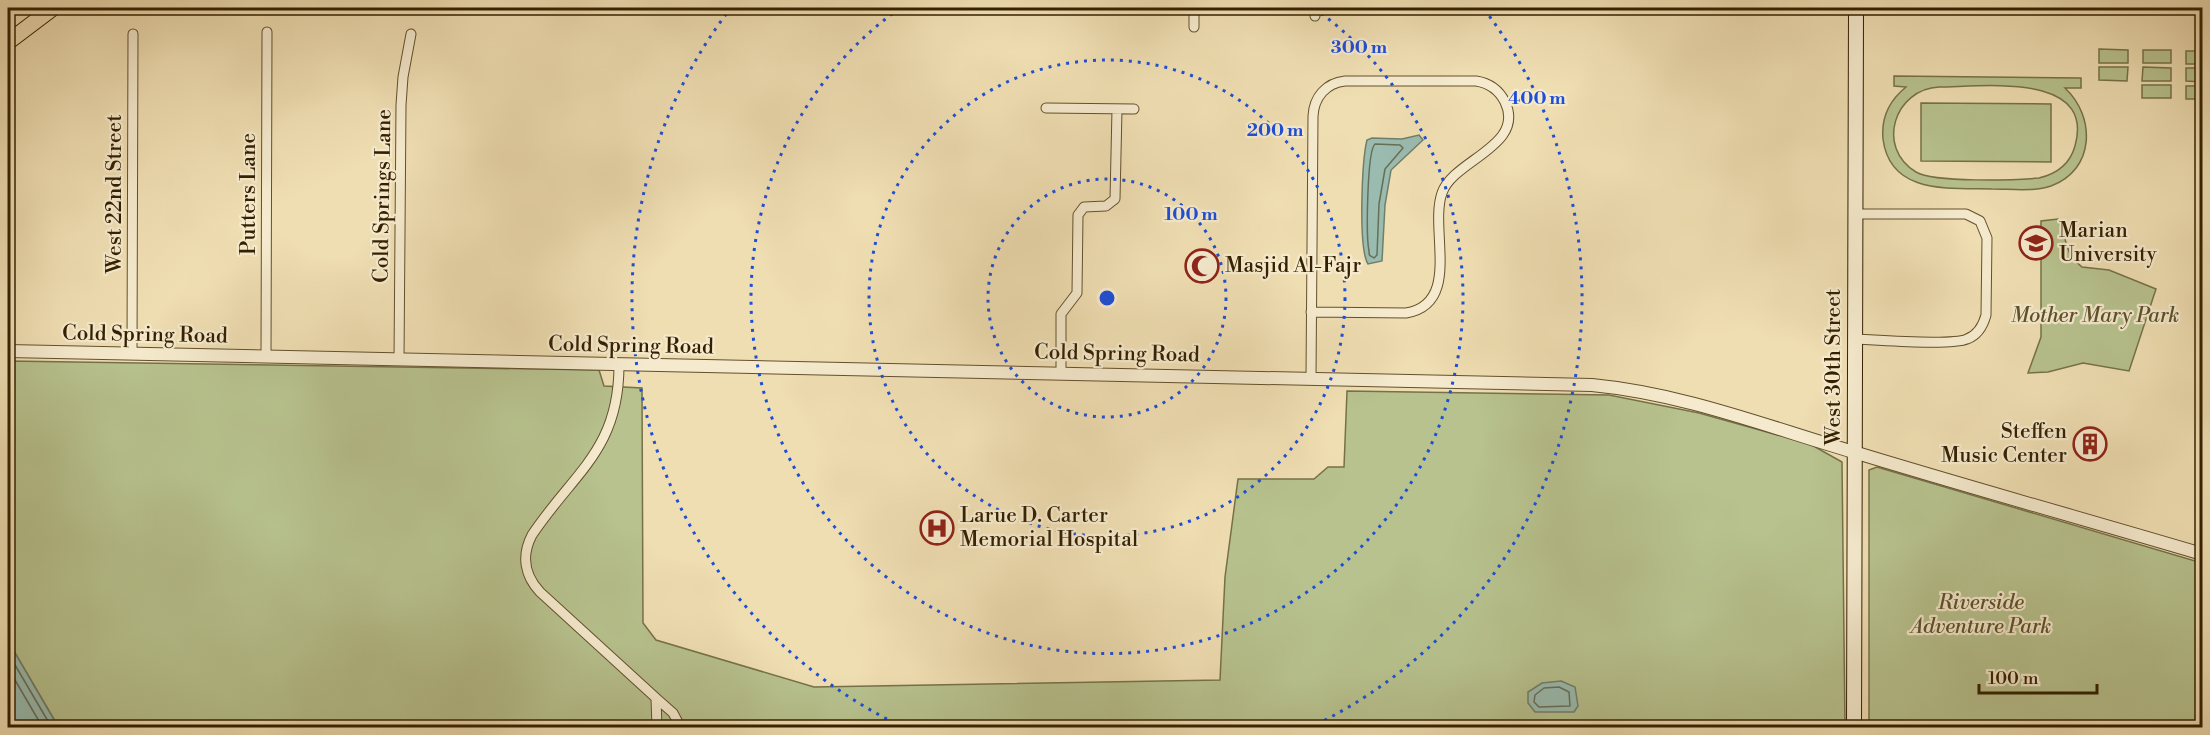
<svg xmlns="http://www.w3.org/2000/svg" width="2210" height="735" font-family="'Libre Bodoni',serif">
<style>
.green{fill:#b7c28e;stroke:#767148;stroke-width:1.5;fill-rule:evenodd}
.water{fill:#9abcb0;stroke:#717e6a;stroke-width:1.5}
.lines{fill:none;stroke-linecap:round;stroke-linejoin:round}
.shore{stroke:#676e58;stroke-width:1.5}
.minor-casing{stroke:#63502d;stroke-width:11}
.tertiary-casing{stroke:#63502d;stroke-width:14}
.secondary-casing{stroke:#342001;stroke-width:16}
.primary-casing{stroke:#342001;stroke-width:17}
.minor{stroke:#f5eacd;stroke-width:9}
.tertiary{stroke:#f5eacd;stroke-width:12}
.secondary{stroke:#f5eacd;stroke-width:14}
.primary{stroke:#efdeb2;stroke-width:15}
.ring{fill:none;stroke:#1d4ed8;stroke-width:3;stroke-dasharray:3 6}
.labels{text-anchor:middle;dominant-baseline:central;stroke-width:4.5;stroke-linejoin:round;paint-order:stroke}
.street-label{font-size:21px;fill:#342001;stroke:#f5eacd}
.poi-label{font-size:21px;fill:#342001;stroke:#f5eacd;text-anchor:start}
.park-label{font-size:21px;font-style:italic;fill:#5b512b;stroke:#f5eacd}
.centre{fill:#1d4ed8;stroke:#f5eacd;stroke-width:3}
.ring-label{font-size:18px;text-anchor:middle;font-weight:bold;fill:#1d4ed8;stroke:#f5eacd;stroke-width:4.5;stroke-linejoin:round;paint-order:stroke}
</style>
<rect width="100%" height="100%" fill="#efdeb2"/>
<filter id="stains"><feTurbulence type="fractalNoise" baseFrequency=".00333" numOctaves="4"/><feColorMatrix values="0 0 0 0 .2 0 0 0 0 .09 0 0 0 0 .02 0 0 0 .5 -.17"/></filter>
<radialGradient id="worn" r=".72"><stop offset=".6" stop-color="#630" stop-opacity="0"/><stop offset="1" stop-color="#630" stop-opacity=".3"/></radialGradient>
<path class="green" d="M2099,49L2128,50V63H2099Z
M2143,50H2171V63H2143Z
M2186,51H2202V64H2186Z
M2099,67H2128L2127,81L2099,80Z
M2143,67L2171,68V81H2142Z
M2186,68H2202V82L2186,81Z
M1894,76L2081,78V88H2065C2096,117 2095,170 2051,186C2033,192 2011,189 1992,189C1950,188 1890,195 1883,139C1881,118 1890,100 1906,87L1894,86ZM1939,87C1980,87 2096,71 2075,146C2070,164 2056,174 2039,178C2015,180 1935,183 1916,172C1875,147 1895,89 1939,87Z
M2142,85H2171V98H2142Z
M2186,86H2202V99H2186Z
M1921,103L2051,104V162L1921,161Z
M2058,219L2071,257L2082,267L2109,270L2156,289L2129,371L2083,363L2048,372L2028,373L2041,337V221Z
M8,361L599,370L604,386L642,388L643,623L656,640L814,687L1220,680L1225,577L1238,479H1314L1328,467H1344L1347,391L1609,395L1699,413L1810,444L1842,462L1845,727L59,728L8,641Z
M1877,467L2202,563V727H1869V470Z"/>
<path class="water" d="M1419,135L1423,140L1391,170L1385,205L1382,261L1368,264C1358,248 1362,160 1367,140L1372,138L1402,139Z
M8,641L56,723L59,727H8Z
M1561,681L1575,687L1578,706L1574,712H1535L1528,703V692L1542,683Z"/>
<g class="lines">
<path class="shore" d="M1375,144L1400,145L1403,148L1385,169L1379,204L1377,255L1374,258C1370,255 1369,257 1369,251C1366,236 1367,151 1375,144Z
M8,653L52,728
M8,668L43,728
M1559,687L1569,692L1570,706L1539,707L1534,702L1535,695L1544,688Z"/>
<g class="minor-casing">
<path id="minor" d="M1315,16V8
M1194,27V8
M1046,108L1134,109
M1855,339C1877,340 1951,346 1967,339C1978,335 1983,326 1986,315L1987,238L1980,221L1966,214H1855
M132,354L133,34
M266,357L267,32
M399,360L401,105L403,77L411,34
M619,365C619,450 574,472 532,535C521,556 525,576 540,592L656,698L657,728
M1061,372V314L1077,293L1078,215L1084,207L1106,206L1115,199L1117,109
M1311,378C1312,291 1312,203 1313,116C1314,97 1326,83 1345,81H1476C1489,83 1499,90 1505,102C1526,146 1453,160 1442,193C1429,229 1462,304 1406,313L1311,312
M656,698L673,713L681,728"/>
</g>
<g class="tertiary-casing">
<path id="tertiary" d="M8,351L1592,385C1685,394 1768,427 1857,453C1972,488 2087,520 2202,554"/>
</g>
<g class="secondary-casing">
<path id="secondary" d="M1854,728L1856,8"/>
</g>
<g class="primary-casing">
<path id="primary" d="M8,42L53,8"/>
</g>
<use href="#minor" class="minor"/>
<use href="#tertiary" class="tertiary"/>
<use href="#secondary" class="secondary"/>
<use href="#primary" class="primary"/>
</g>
<g class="ring">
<circle cx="1107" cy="298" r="119"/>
<circle cx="1107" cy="298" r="238"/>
<path d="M1314 8A356 356 0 1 1 900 8"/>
<path d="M903 727A475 475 0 0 1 730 9M1484 9A475 475 0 0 1 1311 727"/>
</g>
<defs>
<g id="university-ring" transform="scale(1.725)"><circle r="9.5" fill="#f5eacd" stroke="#8f2418" stroke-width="1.5"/><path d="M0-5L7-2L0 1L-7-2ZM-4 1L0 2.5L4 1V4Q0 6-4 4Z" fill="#8f2418"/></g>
<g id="mosque-ring" transform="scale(1.725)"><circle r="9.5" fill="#f5eacd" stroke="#8f2418" stroke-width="1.5"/><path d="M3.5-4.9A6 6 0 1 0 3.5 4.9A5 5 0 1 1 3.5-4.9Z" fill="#8f2418"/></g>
<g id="building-ring" transform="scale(1.725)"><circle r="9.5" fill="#f5eacd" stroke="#8f2418" stroke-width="1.5"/><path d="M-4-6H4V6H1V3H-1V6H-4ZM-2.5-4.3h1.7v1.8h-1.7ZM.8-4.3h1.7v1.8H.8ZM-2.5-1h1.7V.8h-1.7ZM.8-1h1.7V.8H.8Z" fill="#8f2418"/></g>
<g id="hospital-ring" transform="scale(1.725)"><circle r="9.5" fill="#f5eacd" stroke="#8f2418" stroke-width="1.5"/><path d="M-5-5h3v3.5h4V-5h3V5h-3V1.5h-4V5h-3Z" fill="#8f2418"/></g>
</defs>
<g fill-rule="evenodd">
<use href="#university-ring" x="2036" y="243"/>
<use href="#mosque-ring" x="1202" y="266"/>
<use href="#building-ring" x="2090" y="444"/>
<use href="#hospital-ring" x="937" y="528"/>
</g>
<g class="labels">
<g class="street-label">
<text transform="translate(115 194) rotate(-90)">West 22nd Street</text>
<text transform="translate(249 194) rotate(-90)">Putters Lane</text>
<text transform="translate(383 196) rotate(-89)">Cold Springs Lane</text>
<text transform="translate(145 335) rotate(1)">Cold Spring Road</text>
<text transform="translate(631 346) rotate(1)">Cold Spring Road</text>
<text transform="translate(1117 354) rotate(1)">Cold Spring Road</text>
<text transform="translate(1834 367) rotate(-90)">West 30th Street</text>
</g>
<g class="poi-label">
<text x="2059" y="231">Marian<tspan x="2059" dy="24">University</tspan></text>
<text x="1225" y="266">Masjid Al-Fajr</text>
<text x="2067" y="432" text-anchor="end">Steffen<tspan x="2067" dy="24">Music Center</tspan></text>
<text x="960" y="516">Larue D. Carter<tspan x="960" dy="24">Memorial Hospital</tspan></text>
</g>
<g class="park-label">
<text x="2095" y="316">Mother Mary Park</text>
<text x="1981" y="603">Riverside<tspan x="1981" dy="24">Adventure Park</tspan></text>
</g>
</g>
<circle cx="1107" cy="298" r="9" class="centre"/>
<g class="ring-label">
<text x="1359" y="53">300 m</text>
<text x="1537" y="104">400 m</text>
<text x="1275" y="136">200 m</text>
<text x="1191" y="220">100 m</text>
</g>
<rect width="2210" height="735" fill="none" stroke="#efdeb2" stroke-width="30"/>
<rect x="9" y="9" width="2192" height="717" fill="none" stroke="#342001" stroke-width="3"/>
<rect x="15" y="15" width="2180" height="705" fill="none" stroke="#342001" stroke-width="1.5"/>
<path d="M1979 684v9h118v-9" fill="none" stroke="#342001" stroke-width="3"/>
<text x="1988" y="684" font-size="18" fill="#342001" stroke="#f5eacd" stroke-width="4.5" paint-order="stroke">100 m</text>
<rect width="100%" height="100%" filter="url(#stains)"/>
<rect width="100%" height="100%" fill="url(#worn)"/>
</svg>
